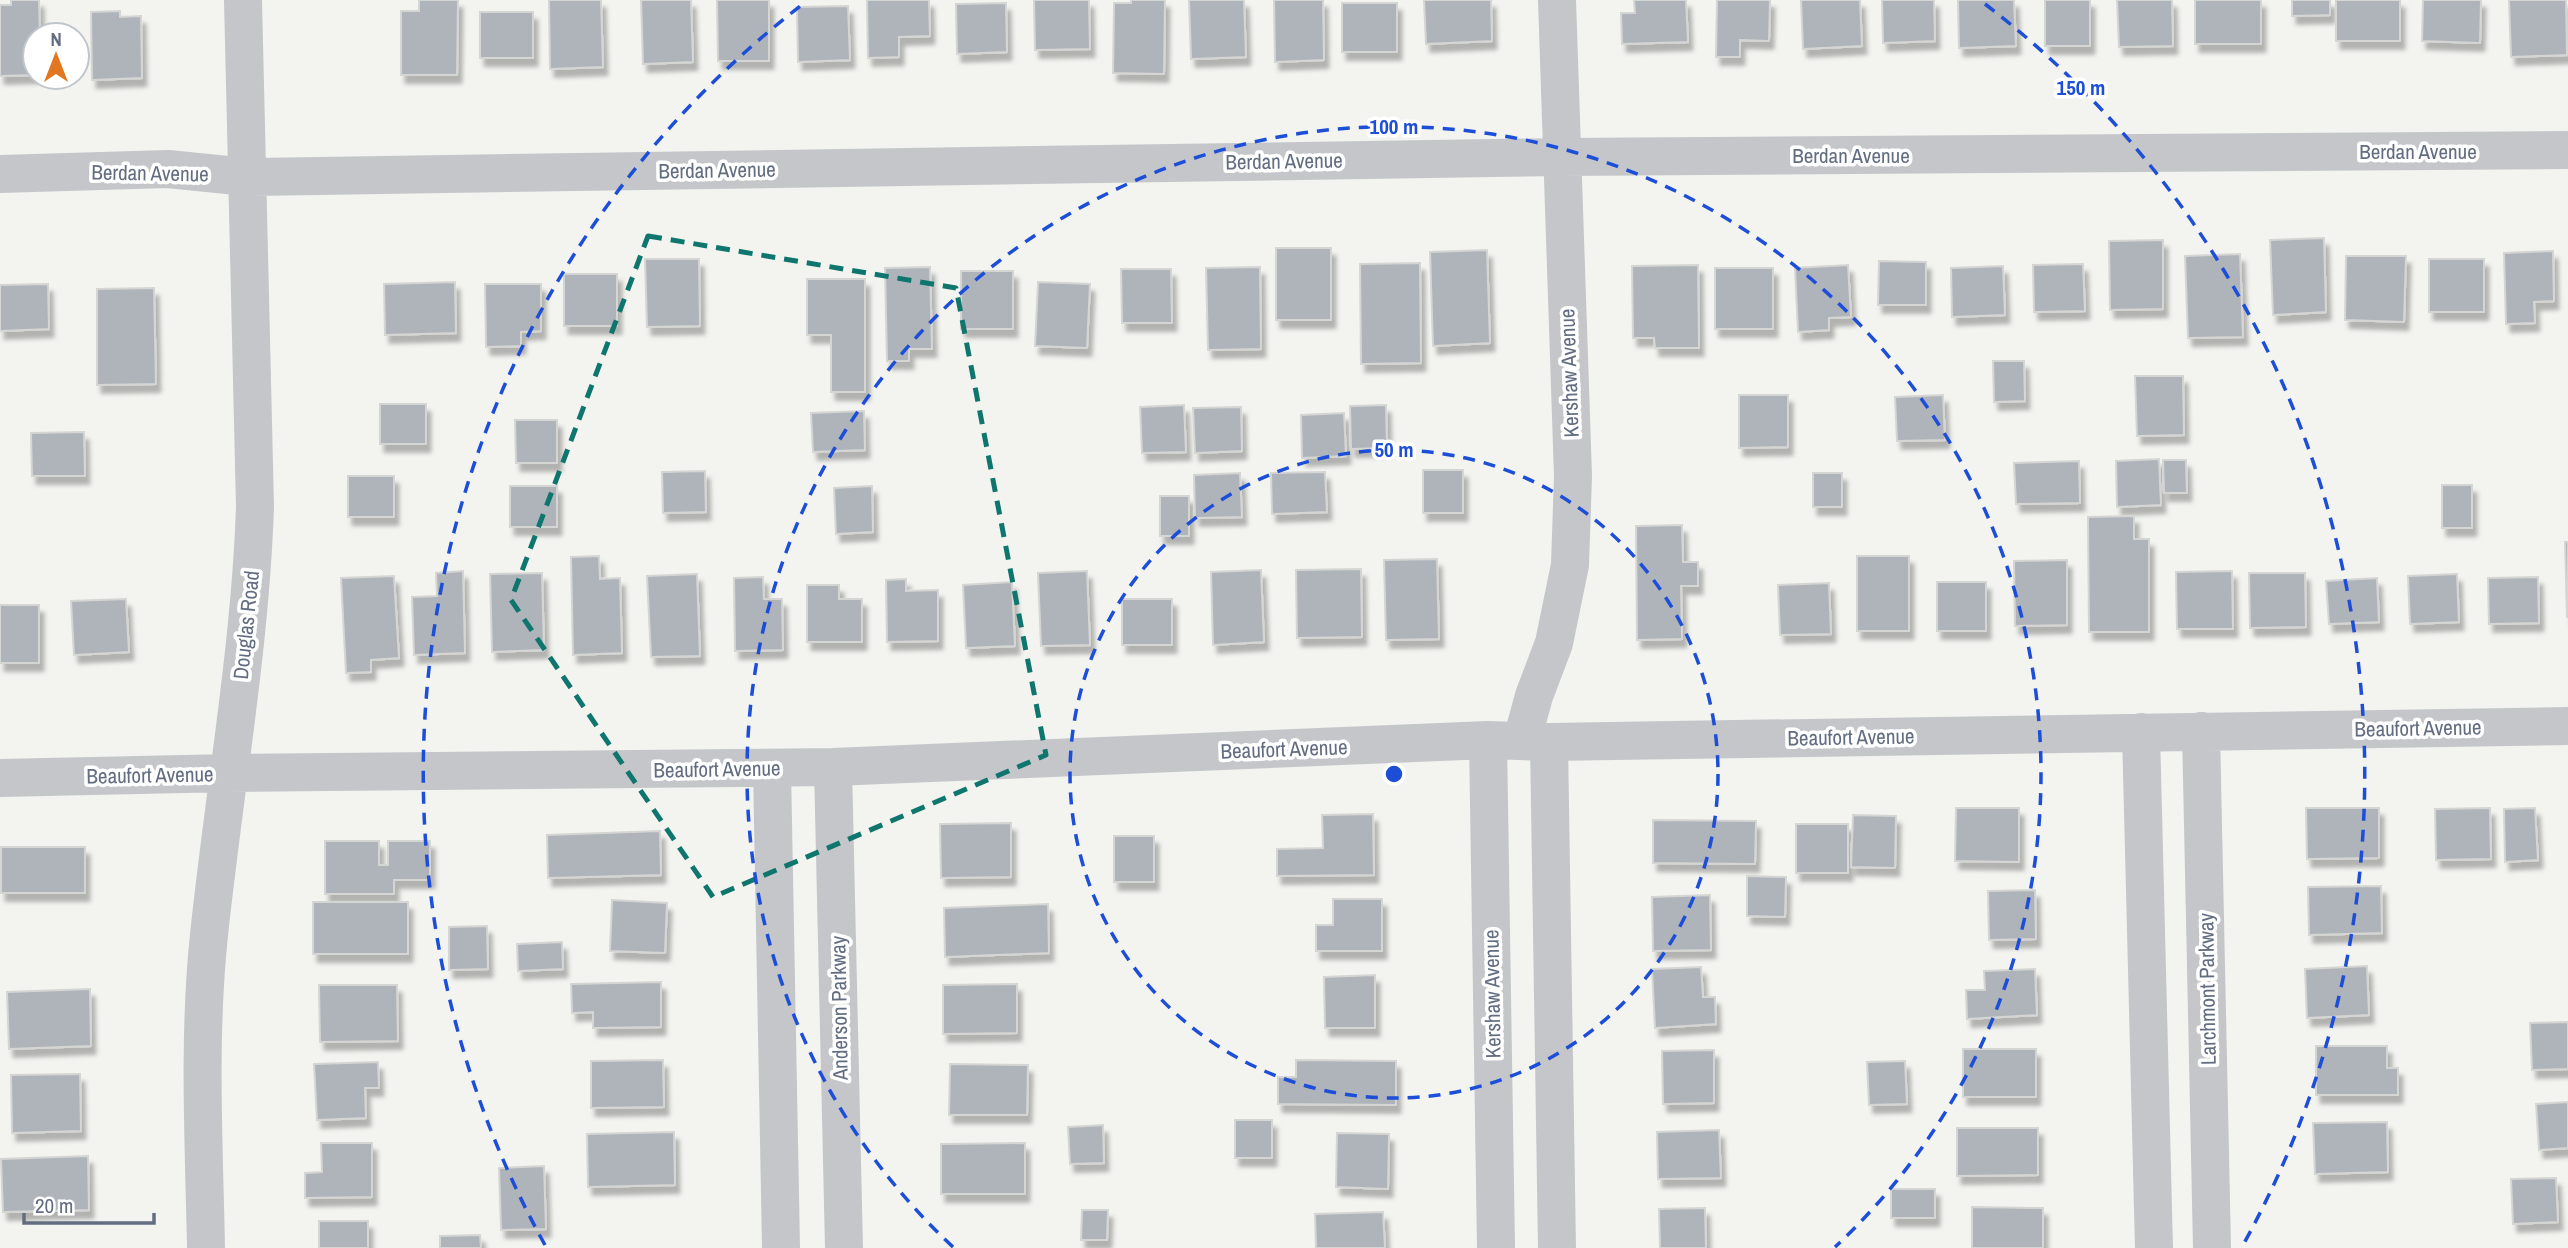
<svg xmlns="http://www.w3.org/2000/svg" width="2568" height="1248" font-family="'Archivo Narrow',sans-serif">
<style>
.building{fill:#afb3ba;stroke:#d5d5d3;stroke-width:2;filter:url(#shadow)}
.lines{fill:none;stroke-linecap:round;stroke-linejoin:round}
.minor{stroke:#c4c6ca;stroke-width:38}
.marked{fill:none;stroke:#0f766e;stroke-width:5;stroke-dasharray:14 9;stroke-linejoin:round}
.ring{fill:none;stroke:#1d4ed8;stroke-width:3.5;stroke-dasharray:12 9}
.labels{text-anchor:middle;dominant-baseline:central;stroke-width:7;stroke-linejoin:round;paint-order:stroke}
.street-label{font-size:21px;fill:#636d81;stroke:#fff}
.centre{fill:#1d4ed8;stroke:#fff;stroke-width:3.5}
.ring-label{font-size:21px;text-anchor:middle;font-weight:bold;fill:#1d4ed8;stroke:#fff;stroke-width:7;stroke-linejoin:round;paint-order:stroke}
</style>
<defs>
<filter id="shadow"><feDropShadow dx="4.5" dy="8" stdDeviation="2" flood-color="#0004"/></filter>
</defs>
<rect width="100%" height="100%" fill="#f3f4f0"/>
<path class="building" d="M11,0H39L40,35H35V75L0,76V5H11Z
M419,0H458L457,75H401V11H419Z
M549,0H601L603,67L550,69Z
M641,0H691L693,62L643,64Z
M717,0H769V61H718Z
M867,0H929L930,36L899,37V57L868,58Z
M1034,0H1089L1090,49L1035,50Z
M1131,0H1165L1164,74L1113,73L1114,3H1131Z
M1189,0H1244L1246,57L1191,59Z
M1274,0H1323L1324,60L1275,62Z
M1424,0H1491L1492,41L1426,44Z
M1634,0H1686L1688,42L1622,44L1621,13H1635Z
M1717,0H1770L1769,41L1740,40V57H1716Z
M1801,0H1860L1862,46L1803,49Z
M1882,0H1934L1935,41L1883,43Z
M1958,0H2014L2016,46L1959,48Z
M2045,0H2090V46H2045Z
M2117,0H2172L2173,46L2119,47Z
M2195,0H2261V44H2195Z
M2292,0H2330V15L2292,16Z
M2336,0H2400V41H2336Z
M2423,0H2481L2480,43L2422,41Z
M2509,0H2566L2567,55L2511,57Z
M1006,3L1007,52L957,54L956,4Z
M1342,3H1397V52H1342Z
M848,6L850,60L798,62L797,7Z
M120,11V17L141,16L142,78L92,80L91,12Z
M480,12H533V58H480Z
M2324,238L2326,312L2273,315L2270,240Z
M2163,240V309L2110,310L2109,241Z
M1276,248H1331V320H1276Z
M1487,250L1490,343L1433,346L1430,252Z
M2553,251L2554,301L2534,302L2535,323L2506,324L2504,253Z
M2240,254L2243,337L2188,338L2185,256Z
M2346,256H2406L2404,322L2345,320Z
M645,259H699L700,326L647,327Z
M2429,259H2484V312H2429Z
M1879,261L1926,262V305H1878Z
M1420,263L1421,363L1361,364L1360,264Z
M2083,264L2085,311L2034,312L2033,265Z
M1698,265L1699,348H1655L1654,338H1633L1632,266Z
M1848,265L1851,317L1829,318V330L1798,332L1795,268Z
M2003,266L2005,315L1952,317L1951,268Z
M930,267L932,349H909V361H887L885,268Z
M1260,267L1261,349L1208,350L1206,268Z
M1715,268H1773V329H1715Z
M1121,269H1171L1172,323H1122Z
M961,271H1013V329H961Z
M564,274H617V326H564Z
M807,279H865V392H831V335H807Z
M455,282L456,333L385,335L384,284Z
M1038,282L1090,284L1087,348L1035,346Z
M48,284L49,329L0,331V285Z
M485,284H541V331L521,332V346L486,347Z
M154,288L156,384L97,385V289Z
M1993,361H2024L2025,401L1994,402Z
M2135,376H2183L2184,435L2137,436Z
M1739,395H1788V447L1739,448Z
M1943,395L1945,440L1897,441L1895,397Z
M380,404H426V444H380Z
M1184,405L1186,452L1142,453L1140,407Z
M1386,405L1387,448L1351,449L1350,406Z
M1241,407L1242,451L1195,453L1193,408Z
M864,411L865,450L813,452L811,413Z
M1344,413L1346,456L1302,458L1301,415Z
M515,420H557V463H516Z
M84,432L85,476H32L31,433Z
M2159,459L2161,505L2117,507L2116,461Z
M2163,460H2186L2187,493H2164Z
M2079,461L2080,503L2016,504L2014,463Z
M1423,470H1463V513H1423Z
M705,471L706,512L663,513L662,472Z
M1325,472L1327,512L1272,514L1271,473Z
M1240,473L1242,517L1195,518L1194,475Z
M1813,473H1842V507H1813Z
M348,476H394V517H348Z
M2442,485H2472V528H2442Z
M510,486H557V527H510Z
M872,486L873,532L836,534L834,488Z
M1160,496H1189V536H1160Z
M2134,516V539H2149V632H2089L2088,517Z
M1682,525L1683,562H1698V586H1681L1682,639L1637,640L1636,526Z
M2565,542H2568V617H2567Z
M599,556L600,579L620,578L622,653L573,655L571,557Z
M1857,556H1909V631H1857Z
M1437,559L1439,639L1386,640L1384,560Z
M2067,560V625L2015,626L2014,561Z
M1361,569L1362,637L1297,638L1296,570Z
M1261,570L1264,642L1213,645L1211,572Z
M463,571L465,653L414,655L412,597L437,596L436,573Z
M1087,571L1090,645L1041,646L1038,573Z
M2232,571L2233,629H2177L2176,572Z
M542,573L544,650L492,652L490,574Z
M2249,573H2305L2306,627L2250,628Z
M697,574L700,656L651,657L647,576Z
M2457,574L2459,622L2410,624L2408,576Z
M394,576L399,658L371,660V672L346,673L341,578Z
M763,577L764,599H782L783,650L735,651L734,578Z
M2538,577L2539,623L2489,624L2488,578Z
M2377,578L2379,622L2329,624L2326,581Z
M906,579V591L938,590V641L887,642L886,580Z
M1012,582L1015,646L966,648L963,585Z
M1937,582H1986V631H1937Z
M1829,583L1831,634L1780,635L1778,585Z
M807,585H839V599H862V642H807Z
M126,599L129,652L74,655L71,601Z
M1122,599H1172V645H1122Z
M0,605H39V663H0Z
M1956,808H2019V862L1955,861Z
M2306,808H2379V858L2307,859Z
M2490,808L2491,859L2436,860L2435,809Z
M2535,808L2538,860L2505,862L2504,809Z
M1373,814L1374,875L1277,876V849L1323,848L1322,815Z
M1853,815L1896,816L1895,868L1851,867Z
M1653,820L1756,821L1755,864L1653,863Z
M1011,823V877L941,878L940,824Z
M1796,824H1848V873H1796Z
M660,831L661,875L548,878L547,835Z
M1114,836H1154V882H1114Z
M325,841H379V865H388V841H430V880H394V894H325Z
M1,847H85V893H1Z
M1747,876L1786,877L1785,917L1747,916Z
M2381,886L2382,933L2309,935L2308,887Z
M2035,890L2036,939L1989,940L1988,891Z
M1710,895L1711,950L1653,951L1652,897Z
M1333,899H1382V951H1316V925H1333Z
M612,900L667,903L665,953L610,951Z
M313,902H408V954H313Z
M1048,904L1049,953L945,957L944,908Z
M487,926L488,969L449,970V927Z
M562,942L563,969L518,971L517,944Z
M2367,966L2369,1015L2307,1018L2305,969Z
M1701,967L1703,997H1715L1716,1024L1655,1028L1652,969Z
M2035,969L2037,1015L1967,1019L1966,990H1985L1984,971Z
M1375,975V1028H1325L1324,977Z
M661,982V1027L593,1028V1012L572,1013L571,984Z
M1017,984V1033L943,1034V985Z
M319,985H397L398,1041L320,1042Z
M90,989L91,1046L9,1049L7,992Z
M2568,1022V1069L2532,1070L2530,1023Z
M2316,1046H2387V1068H2398V1095H2316Z
M1963,1049H2036V1097H1963Z
M1714,1050V1103L1663,1104L1662,1051Z
M663,1060L664,1107L591,1108V1061Z
M1296,1060L1396,1061V1105L1278,1104V1077H1296Z
M1905,1061L1907,1104L1869,1105L1867,1062Z
M378,1062L379,1088H365L366,1118L317,1120L314,1064Z
M950,1064L1028,1065L1027,1115H949Z
M80,1074L81,1131L12,1133L11,1075Z
M2568,1102V1148L2539,1150L2536,1104Z
M1235,1120H1272V1158H1235Z
M2387,1122L2388,1172L2315,1174L2313,1123Z
M1103,1125L1104,1163L1070,1164L1068,1127Z
M1957,1128H2038V1175L1957,1176Z
M1719,1130L1721,1178L1658,1179L1657,1132Z
M674,1132L675,1185L588,1187L587,1134Z
M1337,1133L1389,1134L1388,1189L1336,1187Z
M321,1143H372V1197L305,1198V1173L322,1172Z
M1025,1143V1194H941V1144Z
M88,1156L89,1210L3,1212L1,1159Z
M544,1166L546,1229L501,1230L499,1168Z
M2556,1178L2558,1222L2513,1224L2511,1179Z
M1891,1189H1935V1218H1891Z
M1972,1207L2043,1208V1248H1972Z
M1705,1208L1706,1248H1660L1659,1209Z
M1082,1210H1108L1107,1240H1081Z
M1383,1212L1385,1248H1316L1315,1214Z
M319,1221H368V1248H319Z
M480,1235L481,1248H440V1236Z"/>
<g class="lines">
<path class="minor" d="M0,174L168,169L247,177L1562,157L2568,150
M2201,731L2212,1248
M2141,732L2154,1248
M1488,740L1496,1248
M1522,740L1534,696L1554,643L1570,565L1573,476L1557,0
M1549,742L1557,1248
M833,767L844,1248
M772,768L781,1248
M0,778L230,773L833,767L1488,740L1549,742L2568,726
M206,1248C204,1144 198,1039 209,935C224,792 250,651 255,507L243,0"/>
</g>
<path class="marked" d="M648,236L956,288L1046,755L713,897L511,600Z"/>
<g class="ring">
<circle cx="1394" cy="774" r="324"/>
<path d="M953 1247A647 647 0 1 1 1835 1247"/>
<path d="M545 1245A971 971 0 0 1 803 4M1985 4A971 971 0 0 1 2243 1245"/>
</g>
<g class="labels">
<g class="street-label">
<text x="2418" y="151">Berdan Avenue</text>
<text x="1851" y="155">Berdan Avenue</text>
<text transform="translate(1284 161) rotate(-1)">Berdan Avenue</text>
<text transform="translate(717 170) rotate(-1)">Berdan Avenue</text>
<text transform="translate(150 173) rotate(1)">Berdan Avenue</text>
<text transform="translate(1569 373) rotate(-92)">Kershaw Avenue</text>
<text transform="translate(246 625) rotate(-84)">Douglas Road</text>
<text transform="translate(2418 728) rotate(-1)">Beaufort Avenue</text>
<text transform="translate(1851 737) rotate(-1)">Beaufort Avenue</text>
<text transform="translate(1284 749) rotate(-2)">Beaufort Avenue</text>
<text transform="translate(717 769) rotate(-1)">Beaufort Avenue</text>
<text transform="translate(150 775) rotate(-1)">Beaufort Avenue</text>
<text transform="translate(2207 989) rotate(-91)">Larchmont Parkway</text>
<text transform="translate(1492 994) rotate(-91)">Kershaw Avenue</text>
<text transform="translate(839 1008) rotate(-91)">Anderson Parkway</text>
</g>
</g>
<circle cx="1394" cy="774" r="10" class="centre"/>
<g class="ring-label">
<text x="2081" y="95">150 m</text>
<text x="1394" y="134">100 m</text>
<text x="1394" y="457">50 m</text>
</g>
<g transform="translate(56 56)"><circle r="33" fill="#ffffff" stroke="#c1c5cd" stroke-width="2"/>
<path d="M0-5L12 26L0 18L-12 26Z" fill="#e27722"/>
<text y="-10" font-size="19" font-weight="bold" text-anchor="middle" fill="#636d81">N</text>
</g>
<path d="M24 1213v10h130v-10" fill="none" stroke="#636d81" stroke-width="3.5"/>
<text x="35" y="1213" font-size="21" fill="#636d81" stroke="#ffffff" stroke-width="5" paint-order="stroke">20 m</text>
</svg>
